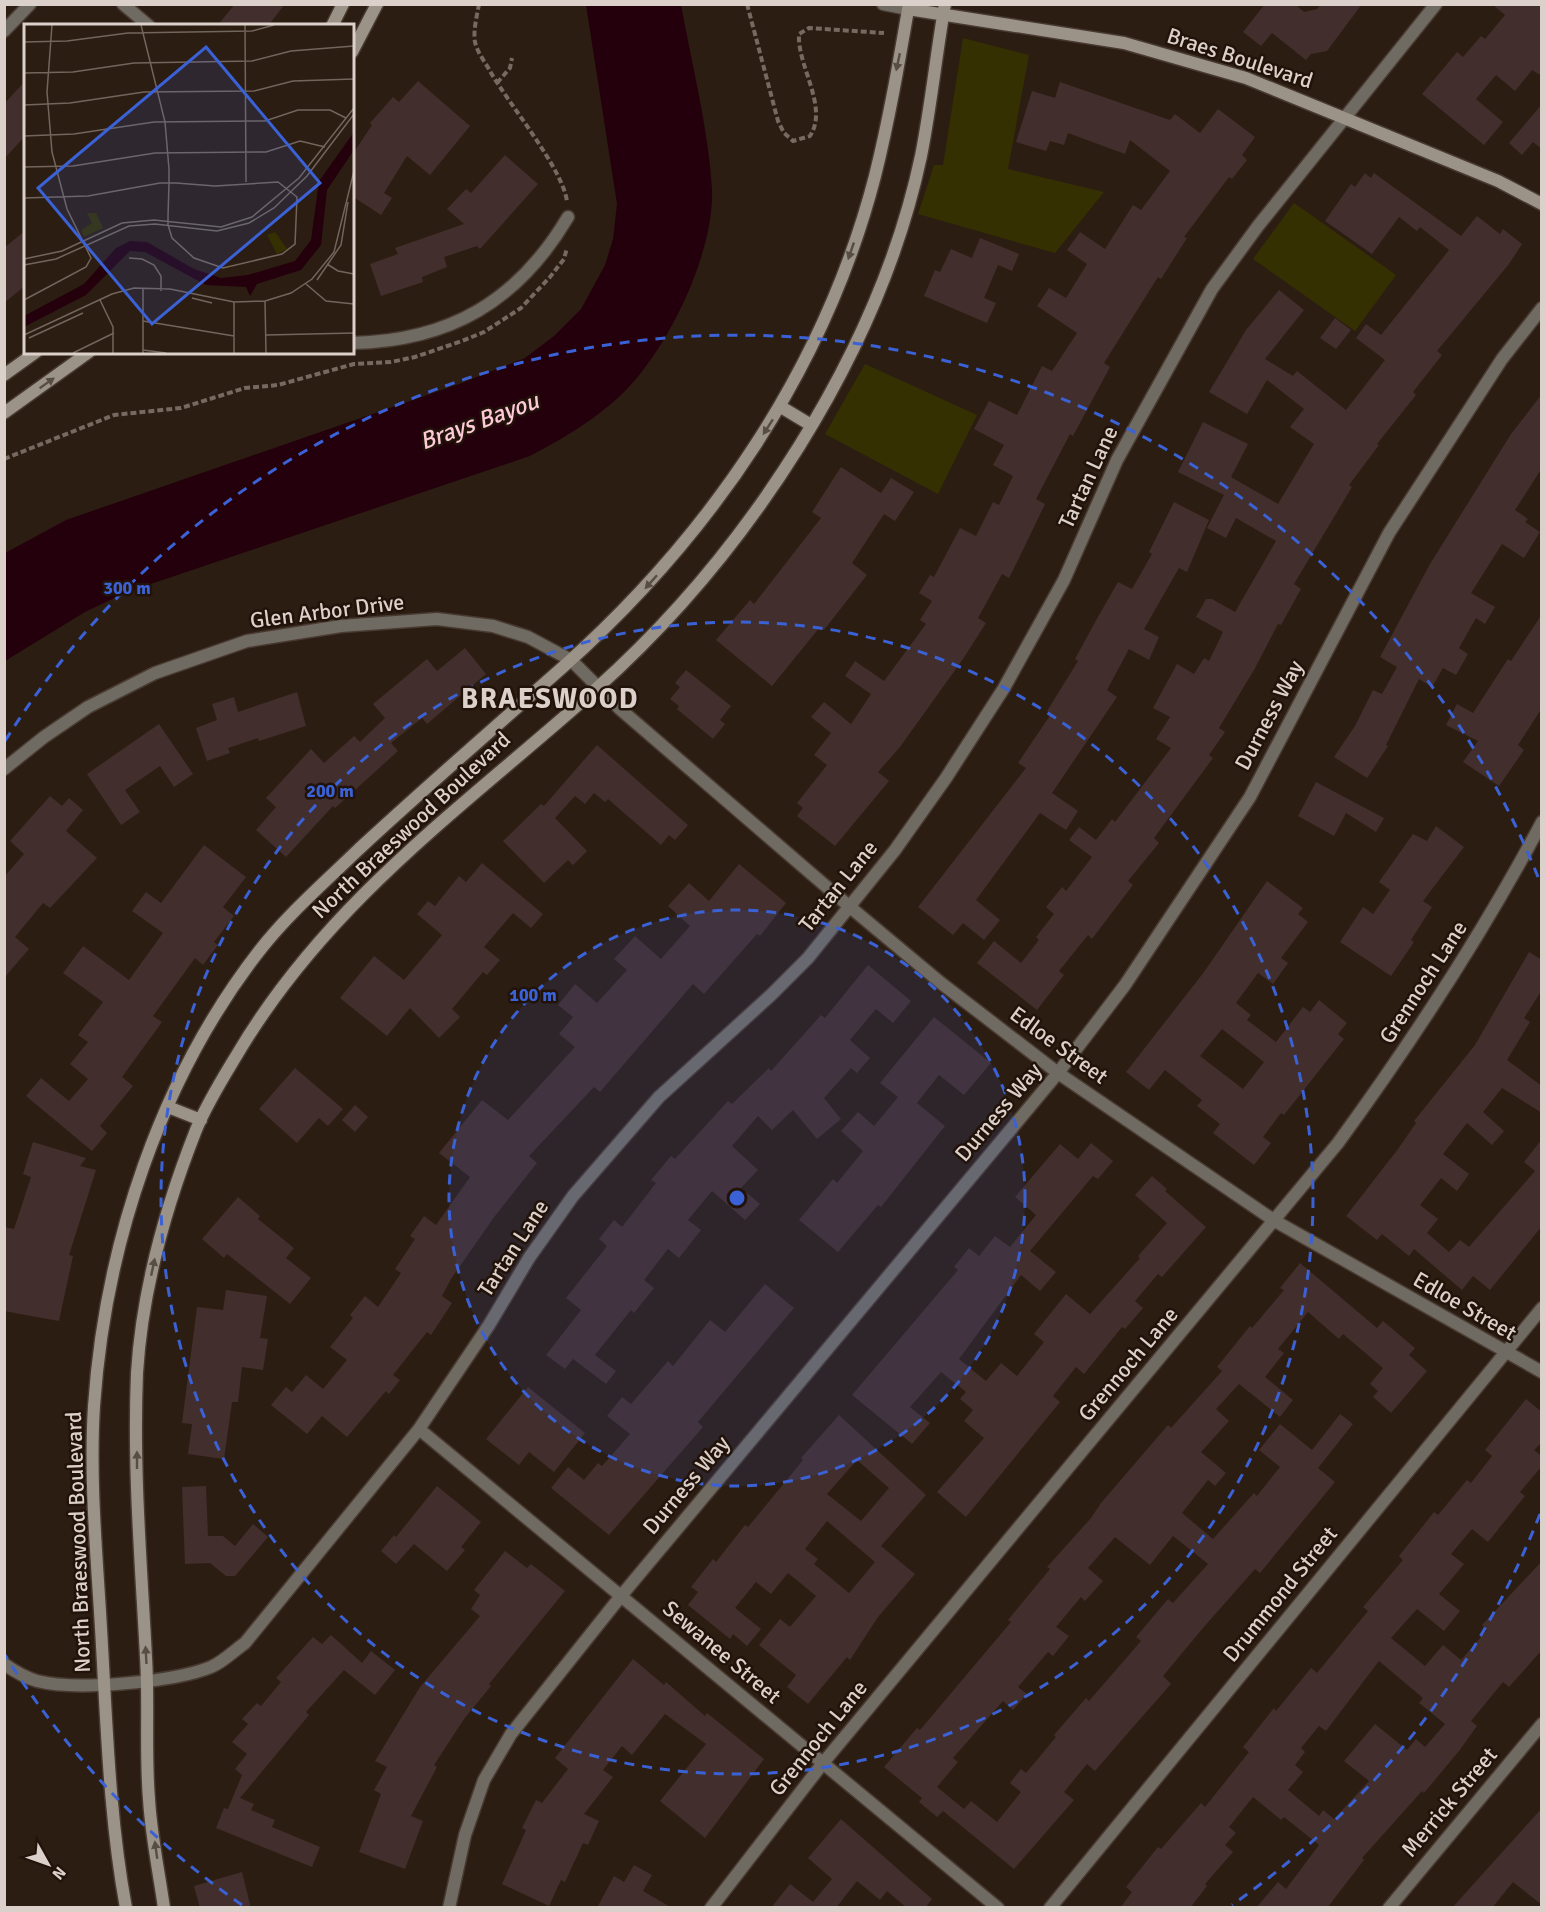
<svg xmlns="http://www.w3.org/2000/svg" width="1546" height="1912" font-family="Signika,sans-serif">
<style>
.grass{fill:#343001}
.water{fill:#24000c}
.building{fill:#422e2c;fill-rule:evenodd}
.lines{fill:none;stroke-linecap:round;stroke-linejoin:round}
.street-casing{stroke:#483a30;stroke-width:15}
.secondary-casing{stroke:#483a30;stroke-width:15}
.path{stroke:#766960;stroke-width:4;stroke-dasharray:6 3;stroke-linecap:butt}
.street{stroke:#6f6a62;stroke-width:12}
.secondary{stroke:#9b9387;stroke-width:12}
.oneway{fill:#584d42}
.ring{fill:none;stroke:#3a62d6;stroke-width:3;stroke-dasharray:10 8}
.labels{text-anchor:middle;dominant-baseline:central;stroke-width:5;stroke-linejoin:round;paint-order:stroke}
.street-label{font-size:22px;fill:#dcd1ca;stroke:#22130a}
.water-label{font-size:24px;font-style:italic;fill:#fecad8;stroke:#22130a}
.district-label{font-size:28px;font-weight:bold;letter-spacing:1.5px;fill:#dcd1ca;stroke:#22130a}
.inset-road{fill:none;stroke:#72655c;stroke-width:1.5}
.view{fill:#3a62d6;fill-opacity:0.15;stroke:#3a62d6;stroke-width:3}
.inset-edge{fill:none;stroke:#dcd1ca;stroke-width:3}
.centre{fill:#3a62d6;stroke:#22130a;stroke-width:3}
.ring-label{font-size:18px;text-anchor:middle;font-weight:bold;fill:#3a62d6;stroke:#22130a;stroke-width:5;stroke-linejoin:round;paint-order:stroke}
</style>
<rect width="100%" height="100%" fill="#2c1d13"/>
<path class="grass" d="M963,38L1029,55L1008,169L1104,192L1055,253L918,214L934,165H943Z
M1294,203L1396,275L1355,331L1253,259Z
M865,364L977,415L938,494L825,434Z"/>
<path class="water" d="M586,5H681C692,65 708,127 712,188C715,253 667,352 620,396C593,421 562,439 530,456L127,592L85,612L5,661V553L66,520L459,384L525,358L554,336L581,309L605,265L613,239L617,204Z"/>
<path class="building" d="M235,4H285L268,26H217Z
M1265,4H1295L1304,12L1317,9L1321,4H1362L1327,51L1311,54L1306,60L1272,33L1261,46L1243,32Z
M1492,4H1542V76L1532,70L1515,91L1496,75L1476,99L1503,122L1484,145L1422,94L1457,52L1463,57L1481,36L1485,39L1505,15Z
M26,80V135L4,159V104Z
M418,81L470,126L430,175L407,156L384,193L392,198L381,215L352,196V155L372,125L370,123L393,97L399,102Z
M1060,82L1170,120L1175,114L1200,133L1218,109L1255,137L1242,155L1247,160L1232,179L1229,177L1184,237L1187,238L1161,279L1158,277L1104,363L1110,367L1073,436L1070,434L1036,499L1045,504L1019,558L1009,578L1002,574L978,618L986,623L963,659L900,747L878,772L889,781L835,846L797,816L803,808L797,803L827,765L814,755L831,733L811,717L824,702L851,724L871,694L845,676L855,661L884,681L926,624L920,620L932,601L919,593L930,575L934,577L960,528L976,536L993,502L999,505L1013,476L993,465L1004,445L974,429L989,401L1017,415L1042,366L1052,371L1077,333L1037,306L1049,288L1066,298L1087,264L1067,250L1080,232L1105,249L1133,205L1141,210L1170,171L1130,140L1125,154L1068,133L1064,145L1050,141L1046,151L1016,142L1032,91L1055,98Z
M1542,104V149L1533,142L1522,155L1509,143Z
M505,155L538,184L480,249L477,246L444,257L447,267L422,277L423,282L381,296L370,264L398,254L395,248L464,224L447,209L466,189L471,193Z
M1365,173L1371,178L1374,173L1461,236L1477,216L1500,234L1503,229L1522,244L1509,264L1437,351L1442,355L1413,392L1416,395L1377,444L1379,445L1349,485L1352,487L1294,584L1301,589L1281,625L1278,624L1254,670L1219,728L1225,732L1209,755L1213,758L1154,838L1159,843L1128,881L1133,885L1092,939L1088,935L1059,971L1064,975L1037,1010L977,963L994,941L1021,963L1039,940L1036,937L1054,914L1046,907L1062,887L1066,891L1092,857L1069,840L1079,827L1096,840L1112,819L1115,822L1171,748L1156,739L1170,717L1153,708L1177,664L1194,674L1204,658L1209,661L1223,632L1196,617L1206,599H1212L1235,612L1276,541L1236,518L1226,538L1207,528L1224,495L1178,472L1203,422L1248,444L1231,477L1278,504L1314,444L1290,427L1304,409L1267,380L1247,414L1209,392L1246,330L1279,290L1304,310L1265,359L1293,376L1297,371L1346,410L1385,360L1356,338L1366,324L1381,335L1449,250L1420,227L1417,231L1399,217L1372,254L1325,221L1351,184L1355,187Z
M26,230V285L4,303V248Z
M980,238L1019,254L1012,271L998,265L984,298L996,303L987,323L924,296L935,270L940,272L951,249L972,258Z
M1335,318L1351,330L1336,349L1320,338Z
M1542,394V468L1515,510L1528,519L1525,522L1540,532L1524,558L1502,544L1471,593L1495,607L1485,624L1476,618L1459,648L1468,654L1456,675L1443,668L1432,687L1419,679L1386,745L1388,746L1367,778L1334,757L1355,726L1373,690L1382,694L1397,667L1380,657L1430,564L1511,434Z
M841,467L881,493L891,478L914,492L895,521L884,514L852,563L867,575L824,630L820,627L772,686L716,640L750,600L754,604L821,518L812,512Z
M1174,502L1209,520L1187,572L1179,568L1144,629L1159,637L1149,660L1129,649L1107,690L1117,697L1052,793L1078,811L1066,830L1040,813L976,900L1000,920L984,940L963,923L953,935L918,907L1026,768L1018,763L1051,714L1047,711L1078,661L1075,659L1099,615L1118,582L1132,589L1152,554L1149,552Z
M1542,614V708L1518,745L1524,750L1499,786L1463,762L1478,741L1446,725L1457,704L1473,713L1508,659L1511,661Z
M465,648L486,674L427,724L422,718L391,743L398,751L335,808L333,806L286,857L256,830L276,807L266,798L311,749L324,763L354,736L360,742L385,718L373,704L427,659L437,671Z
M686,670L731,706L720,720L725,724L713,739L677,709L679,706L670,699L680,687L675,683Z
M297,692L306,726L259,741L258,738L228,748L230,753L207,761L196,728L217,720L212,704L234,697L238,712Z
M159,724L193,774L174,787L160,766L125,790L140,812L121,825L87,774Z
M597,745L688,825L675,840L669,835L661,845L608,799L605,802L594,793L585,804L575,796L555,818L587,851L573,865L568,860L544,883L503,841L541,804L544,806Z
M1316,782L1384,818L1376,832L1346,813L1334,836L1298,816Z
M50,796L62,806L69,798L83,810L66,831L97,858L50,908L43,903L15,937L29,949L4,978V877L24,854L10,841Z
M1436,826L1464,847L1423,901L1432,907L1411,940L1414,942L1391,976L1340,942L1363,907L1373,914L1390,890L1379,882L1413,834L1427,841Z
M204,845L246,877L223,907L234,916L214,942L218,945L203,965L195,958L153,1016L162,1022L122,1077L133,1086L100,1126L107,1133L92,1151L26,1096L41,1078L69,1101L88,1079L70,1064L88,1042L78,1035L103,1002L63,973L83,946L129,980L163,933L132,911L146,892L161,903Z
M482,863L543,914L531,928L513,913L484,947L500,960L487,975L483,972L452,1009L460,1017L439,1038L410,1008L387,1036L340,998L374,956L404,980L442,935L417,914L428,901L435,906L459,876L466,882Z
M739,864L786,903L760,936L757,934L704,994L693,984L600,1092L594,1087L529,1156L537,1163L495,1216L451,1279L442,1296L452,1303L431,1335L427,1332L393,1375L400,1380L389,1394L386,1391L347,1437L322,1416L307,1434L271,1405L286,1387L292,1392L306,1375L323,1389L347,1360L330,1347L353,1318L350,1315L365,1296L378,1307L401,1273L395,1269L415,1239L410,1236L424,1216L436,1225L470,1177L439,1153L482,1100L508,1120L575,1047L559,1034L573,1017L558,1005L575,984L597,1003L627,970L614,959L635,936L661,959L690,926L668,906L689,883L709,901Z
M1267,881L1303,908L1298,914L1308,922L1281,958L1288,963L1273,984L1258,973L1236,1003L1251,1015L1247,1020L1276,1042L1303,1007L1310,1012L1319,1000L1347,1023L1338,1034L1344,1039L1284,1115L1281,1113L1263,1137L1271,1143L1254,1165L1213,1133L1220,1124L1197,1106L1202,1100L1165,1070L1149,1090L1126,1072L1204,972ZM1222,1029L1264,1062L1243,1089L1200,1056Z
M1529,952L1542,960V990L1524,1018L1530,1022L1507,1060L1542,1086V1113L1502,1088L1483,1112L1504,1131L1492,1145L1467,1123L1443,1154L1469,1174L1457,1191L1441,1178L1420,1205L1438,1219L1427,1233L1449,1252L1460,1240L1469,1247L1535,1171L1524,1162L1542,1139V1226L1490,1290L1473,1276L1462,1290L1414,1249L1409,1256L1382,1234L1377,1240L1346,1216L1398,1149L1416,1123L1414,1121L1475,1045Z
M868,965L911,1001L893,1023L876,1009L850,1040L870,1058L857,1073L851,1068L824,1098L841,1119L817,1139L793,1110L772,1130L758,1116L732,1146L758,1170L741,1188L760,1204L745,1220L712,1191L688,1220L701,1230L679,1258L668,1249L644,1280L654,1288L634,1313L631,1310L595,1355L616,1371L606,1384L573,1359L565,1369L546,1355L581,1310L566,1298L607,1246L599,1239L614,1220L622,1227L656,1183L651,1180L671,1156L675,1159L728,1101L732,1104L769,1068L771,1071L821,1015L825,1018Z
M934,1017L991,1063L964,1095L939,1075L917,1103L945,1126L881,1207L878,1205L838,1252L799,1220L833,1179L837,1183L863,1151L841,1131L858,1112L874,1126L898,1097L880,1083Z
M295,1068L343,1109L328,1126L319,1118L297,1143L259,1109Z
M355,1105L368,1117L355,1132L342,1120Z
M33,1142L86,1158L80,1166L96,1170L69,1255L73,1256L59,1321L4,1311V1227L14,1229L31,1177L23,1174Z
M1091,1143L1113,1161L1098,1179L1093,1176L1030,1251L1056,1272L1040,1291L1021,1275L959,1359L986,1381L1001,1363L1017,1376L1044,1342L1034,1334L1066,1294L1090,1314L1140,1258L1138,1256L1167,1223L1135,1195L1152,1176L1167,1189L1165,1191L1206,1227L1162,1277L1158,1274L1135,1301L1143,1308L1125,1329L1122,1327L1084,1374L1076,1367L1053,1396L1060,1402L966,1517L937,1492L984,1438L964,1421L973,1410L960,1399L966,1392L941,1372L910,1407L930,1423L912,1444L852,1395L958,1270L954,1267L969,1248L979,1256L995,1236L1010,1247L1036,1215L1015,1197L1060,1144L1078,1159Z
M238,1197L260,1216L258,1219L294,1248L286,1258L311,1278L290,1304L227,1254L224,1258L202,1239Z
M1300,1263L1377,1328L1383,1321L1415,1348L1409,1355L1427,1371L1391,1413L1373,1397L1378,1391L1370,1384L1383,1368L1343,1334L1339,1339L1308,1312L1278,1349L1284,1353L1265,1377L1293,1400L1280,1417L1239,1384L1216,1409L1229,1421L1201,1452L1226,1473L1215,1486L1208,1480L1182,1513L1213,1539L1254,1493L1257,1496L1280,1467L1259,1450L1280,1424L1312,1450L1340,1414L1353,1424L1318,1468L1335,1482L1260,1573L1255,1569L1203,1628L1163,1676L1171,1684L1134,1726L1095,1771L1087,1764L1064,1792L1074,1800L1014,1869L943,1811L937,1817L919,1802L922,1798L884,1767L917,1728L920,1730L1011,1622L1008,1620L1050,1569L1047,1567L1091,1518L1101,1503L1168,1425L1171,1428L1222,1371L1217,1367L1250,1326L1252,1328L1284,1290L1280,1288ZM1173,1536L1208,1564L1173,1603L1168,1599L1136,1637L1141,1641L1089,1701L1086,1698L1054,1735L1056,1737L1026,1773L1021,1769L1010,1783L1021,1792L997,1822L971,1801L964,1809L937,1787L958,1762L953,1758L1003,1701L1013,1710L1027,1694L1018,1687L1048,1652L1053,1656L1069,1636L1056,1627L1081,1597L1085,1601L1103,1581L1088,1568L1115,1537L1150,1565Z
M765,1284L794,1308L698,1422L703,1427L609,1535L551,1488L568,1467L584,1480L598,1463L602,1466L630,1434L607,1416L622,1397L631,1404L668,1361L673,1366L710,1320L725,1332Z
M226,1290L267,1296L260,1338L268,1339L263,1370L242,1367L238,1402H232L224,1459L188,1454L192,1424L182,1423L197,1307L223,1310Z
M528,1387L585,1433L554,1472L529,1452L519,1465L486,1439Z
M1526,1399L1542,1412V1442L1534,1450L1542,1456V1466L1520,1492L1525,1496L1488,1542L1472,1529L1451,1554L1464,1564L1439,1594L1460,1611L1444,1631L1417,1609L1391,1638L1425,1666L1443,1645L1461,1660L1487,1630L1482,1625L1542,1561V1650L1509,1687L1503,1682L1471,1721L1477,1726L1459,1751L1424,1793L1422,1791L1362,1858L1364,1860L1327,1908H1256L1278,1882L1286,1889L1319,1845L1284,1817L1281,1820L1253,1797L1229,1827L1236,1833L1225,1845L1233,1852L1205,1884L1207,1886L1190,1908H1120L1132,1892L1126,1887L1158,1847L1161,1849L1201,1803L1205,1807L1249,1752L1243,1747L1274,1708L1276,1711L1311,1668L1317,1673L1368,1611L1363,1607L1403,1560L1399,1556L1434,1512L1438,1515L1467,1480L1471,1483L1492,1456L1485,1450ZM1379,1661L1423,1698L1419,1703L1445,1724L1425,1747L1416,1739L1407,1750L1375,1724L1344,1761L1369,1781L1334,1819L1323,1810L1319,1816L1288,1790L1303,1772L1295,1765L1305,1752L1301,1748L1319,1726L1326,1731Z
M839,1415L926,1495L881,1546L915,1574L878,1617L850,1660L847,1657L808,1704L787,1687L796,1675L759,1645L780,1619L790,1627L816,1596L788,1573L771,1594L756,1582L735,1608L761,1629L747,1646L733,1634L730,1639L688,1605L698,1592L691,1587L713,1559L716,1562L745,1525L748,1527L803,1460L801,1458ZM857,1460L889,1488L861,1521L827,1494ZM827,1521L875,1562L849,1593L814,1564L818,1559L805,1549Z
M206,1486L208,1536H223L235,1546L253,1524L268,1537L235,1576H226L210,1563L185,1564L182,1487Z
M437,1486L481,1522L461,1547L465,1550L447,1571L414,1544L396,1564L381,1551L394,1535L396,1537Z
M505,1551L527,1568L531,1564L565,1591L489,1684L491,1686L464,1719L434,1765L437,1767L411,1816L423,1821L405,1869L359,1852L381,1794L374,1790L387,1767L375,1761L420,1687L480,1616L471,1609L480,1595L474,1590Z
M331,1635L362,1663L371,1651L395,1670L375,1695L344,1670L306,1712L309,1715L240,1798L254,1804L251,1810L275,1820L272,1827L320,1847L312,1867L216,1828L224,1808L228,1809L242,1775L235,1769L247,1754L232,1742L248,1724L242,1719L257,1703L261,1706L281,1682L276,1678L313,1637L322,1644Z
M633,1659L664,1685L666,1682L705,1716L707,1713L764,1759L705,1838L660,1801L706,1744L665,1714L632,1755L622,1746L603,1770L613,1777L584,1814L599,1821L588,1845L583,1843L565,1882L561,1880L549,1906L502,1884L526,1830L522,1828L536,1800L542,1803L568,1769L555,1758Z
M1542,1808V1905L1513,1882L1492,1908H1452Z
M841,1819L932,1899L925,1908H907L887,1891L880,1900L857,1881L836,1908H771L790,1884L813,1902L832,1879L808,1858Z
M634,1865L652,1875L643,1891L672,1908H597L614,1876L624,1882Z
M242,1872L251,1908H200L194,1886Z"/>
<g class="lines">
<g class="street-casing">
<path id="street" d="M123,4L149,26
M883,4L908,9
M4,31L30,4
M352,343C450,341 518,301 568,217
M4,769L44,737L88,707L155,673L247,641L341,626L437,619L493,626L528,637L571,660L620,709L850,907L941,983L1058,1073L1275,1221L1542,1372
M419,1429L998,1908
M4,1664C14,1671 26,1678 37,1681C76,1691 174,1682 211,1667C223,1662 235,1650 245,1643L419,1429L489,1325L529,1258L573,1196L659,1097L771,995L808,958L895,850L946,778L1004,688L1064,580L1117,460L1212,289L1258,226L1436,4
M449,1908L465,1835L484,1780L511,1734L621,1596L1058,1073L1125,985L1250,797L1389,533L1502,359L1542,308
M711,1908L823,1763L1338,1143C1413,1040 1482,935 1542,822
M1050,1908L1542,1308
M1389,1908L1542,1724"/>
</g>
<g class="secondary-casing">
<path id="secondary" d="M908,9L1124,43L1246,78L1498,181L1542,204
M332,26L343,4
M352,52L377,4
M4,375L36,352
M781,407L811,425
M4,413L89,352
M168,1107L201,1120
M126,1908C110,1822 107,1733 102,1646C98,1567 89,1486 94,1406C105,1246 160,1078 260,950C289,913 325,882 359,849C426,787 495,727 563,667C711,535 825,369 875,176C889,120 899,62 909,4
M164,1908C159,1872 151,1835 149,1799C145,1752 149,1705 146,1657C141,1563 133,1468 137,1373C142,1291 166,1206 196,1130C207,1103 223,1078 238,1053C329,900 466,805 596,689C746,555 879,354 921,156C931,106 936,55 945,4"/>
</g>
<path class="path" d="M479,4C477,16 473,30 475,42C477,52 485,62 490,71C508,103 564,170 567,202
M747,4L778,121L784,133L793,141L810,136C829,107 797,66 799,34L809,28L884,33
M497,83L510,68L512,58
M4,459L114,415L181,408L245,388L278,385L354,364L391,362L415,357L462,341L484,332L521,308L550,277L564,259L567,248"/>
<use href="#street" class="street"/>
<use href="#secondary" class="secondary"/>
</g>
<defs><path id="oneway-solid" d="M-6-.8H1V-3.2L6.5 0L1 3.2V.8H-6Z" transform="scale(1.5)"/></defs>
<g class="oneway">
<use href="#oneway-solid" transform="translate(898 62) rotate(102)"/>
<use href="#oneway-solid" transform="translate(851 251) rotate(109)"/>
<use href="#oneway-solid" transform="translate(47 383) rotate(-35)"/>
<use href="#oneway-solid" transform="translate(768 427) rotate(123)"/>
<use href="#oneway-solid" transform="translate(651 582) rotate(132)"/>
<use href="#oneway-solid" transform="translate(153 1267) rotate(-78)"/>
<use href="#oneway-solid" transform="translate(137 1460) rotate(-90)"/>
<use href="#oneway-solid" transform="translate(146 1655) rotate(-93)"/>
<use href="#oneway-solid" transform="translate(156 1850) rotate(-98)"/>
</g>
<circle cx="737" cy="1198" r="288" fill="#3a62d6" fill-opacity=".12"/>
<g class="ring">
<circle cx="737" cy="1198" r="288"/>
<circle cx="737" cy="1198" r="576"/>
<path d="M1540 1514A863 863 0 0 1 1232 1905M242 1905A863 863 0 0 1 5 1655M5 741A863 863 0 0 1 1540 882"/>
</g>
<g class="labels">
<g class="street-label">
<text transform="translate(1240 58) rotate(18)">Braes Boulevard</text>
<text transform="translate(1088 477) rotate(-65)">Tartan Lane</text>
<text transform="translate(327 611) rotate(-7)">Glen Arbor Drive</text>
<text transform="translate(1269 715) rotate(-62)">Durness Way</text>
<text transform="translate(411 825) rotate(-43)">North Braeswood Boulevard</text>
<text transform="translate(838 886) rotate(-51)">Tartan Lane</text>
<text transform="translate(1423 982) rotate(-57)">Grennoch Lane</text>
<text transform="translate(1059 1045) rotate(36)">Edloe Street</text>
<text transform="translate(998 1112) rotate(-50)">Durness Way</text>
<text transform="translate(513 1248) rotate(-57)">Tartan Lane</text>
<text transform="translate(1465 1306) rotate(30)">Edloe Street</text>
<text transform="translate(1128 1364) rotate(-50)">Grennoch Lane</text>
<text transform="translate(686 1485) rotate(-50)">Durness Way</text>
<text transform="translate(78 1542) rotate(-92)">North Braeswood Boulevard</text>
<text transform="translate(1280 1594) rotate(-51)">Drummond Street</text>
<text transform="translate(722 1652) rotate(40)">Sewanee Street</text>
<text transform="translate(818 1738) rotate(-51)">Grennoch Lane</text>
<text transform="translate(1449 1802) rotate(-50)">Merrick Street</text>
</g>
<g class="water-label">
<text transform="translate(479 421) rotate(-20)">Brays Bayou</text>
</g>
<g class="district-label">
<text x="550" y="699">BRAESWOOD</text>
</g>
</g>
<g transform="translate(24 24)">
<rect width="330" height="330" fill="#2c1d13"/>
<path d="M63,189H72L79,204L60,213L57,206L68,199ZM251,208L263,225L253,230L243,211Z" fill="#343001"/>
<path d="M330,108V126L303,166L297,221L277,246L233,260L226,272L222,263L182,261L121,228L106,227L62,271L0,303V292L60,260L92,224L106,217L123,218L170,245L197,254L224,251L271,237L287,216L295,157Z" fill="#24000c"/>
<path class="inset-road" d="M221,1L222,158M0,18L43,17L104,9L228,7L250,1M0,49L49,48L110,39L228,37L267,27L330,22M0,81L46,79L120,68L230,67L269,57L330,55M0,112L50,110L130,98L241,97L274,86H306L322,94M0,143L49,142L131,129L242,128L276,117L301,123M0,174L64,172L136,159H152L191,162L254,158L273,173L271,220L258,230L199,244L170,234L148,214L144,201V193L145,159V145L141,98L117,1M105,234L118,235L130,241L137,252V267M0,235L38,227L98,199L130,196L197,203L228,193L275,154L330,84M303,240L314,247L330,250M0,241L32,235L105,202L131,200L193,207L225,199L250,184L283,152L330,90M293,256L317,221L324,178M282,260L302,277L330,280M119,265V329M168,274L188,279M0,276L62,243L67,234L43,185L28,128L23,68L28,1M76,276L89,303V329M241,277L242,329M210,278V329M119,297L210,312M0,311L88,270L110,264L146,265L210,278L241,277L267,269L288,255L310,228L330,147M242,311L330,309M5,314L59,289M119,326L142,329M49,329L90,309"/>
<path class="view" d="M182,23L296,159L128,300L14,164Z"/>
<rect width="330" height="330" class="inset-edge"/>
</g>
<circle cx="737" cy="1198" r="9" class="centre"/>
<g class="ring-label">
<text x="127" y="594">300 m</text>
<text x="330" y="797">200 m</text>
<text x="533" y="1001">100 m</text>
</g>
<rect width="1546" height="1912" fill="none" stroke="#dcd1ca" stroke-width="12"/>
<g transform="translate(48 1864) rotate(130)" stroke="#22130a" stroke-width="4.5" paint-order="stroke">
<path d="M0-4.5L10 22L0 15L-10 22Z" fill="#dcd1ca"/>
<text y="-9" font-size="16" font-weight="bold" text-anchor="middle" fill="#dcd1ca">N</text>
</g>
</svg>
